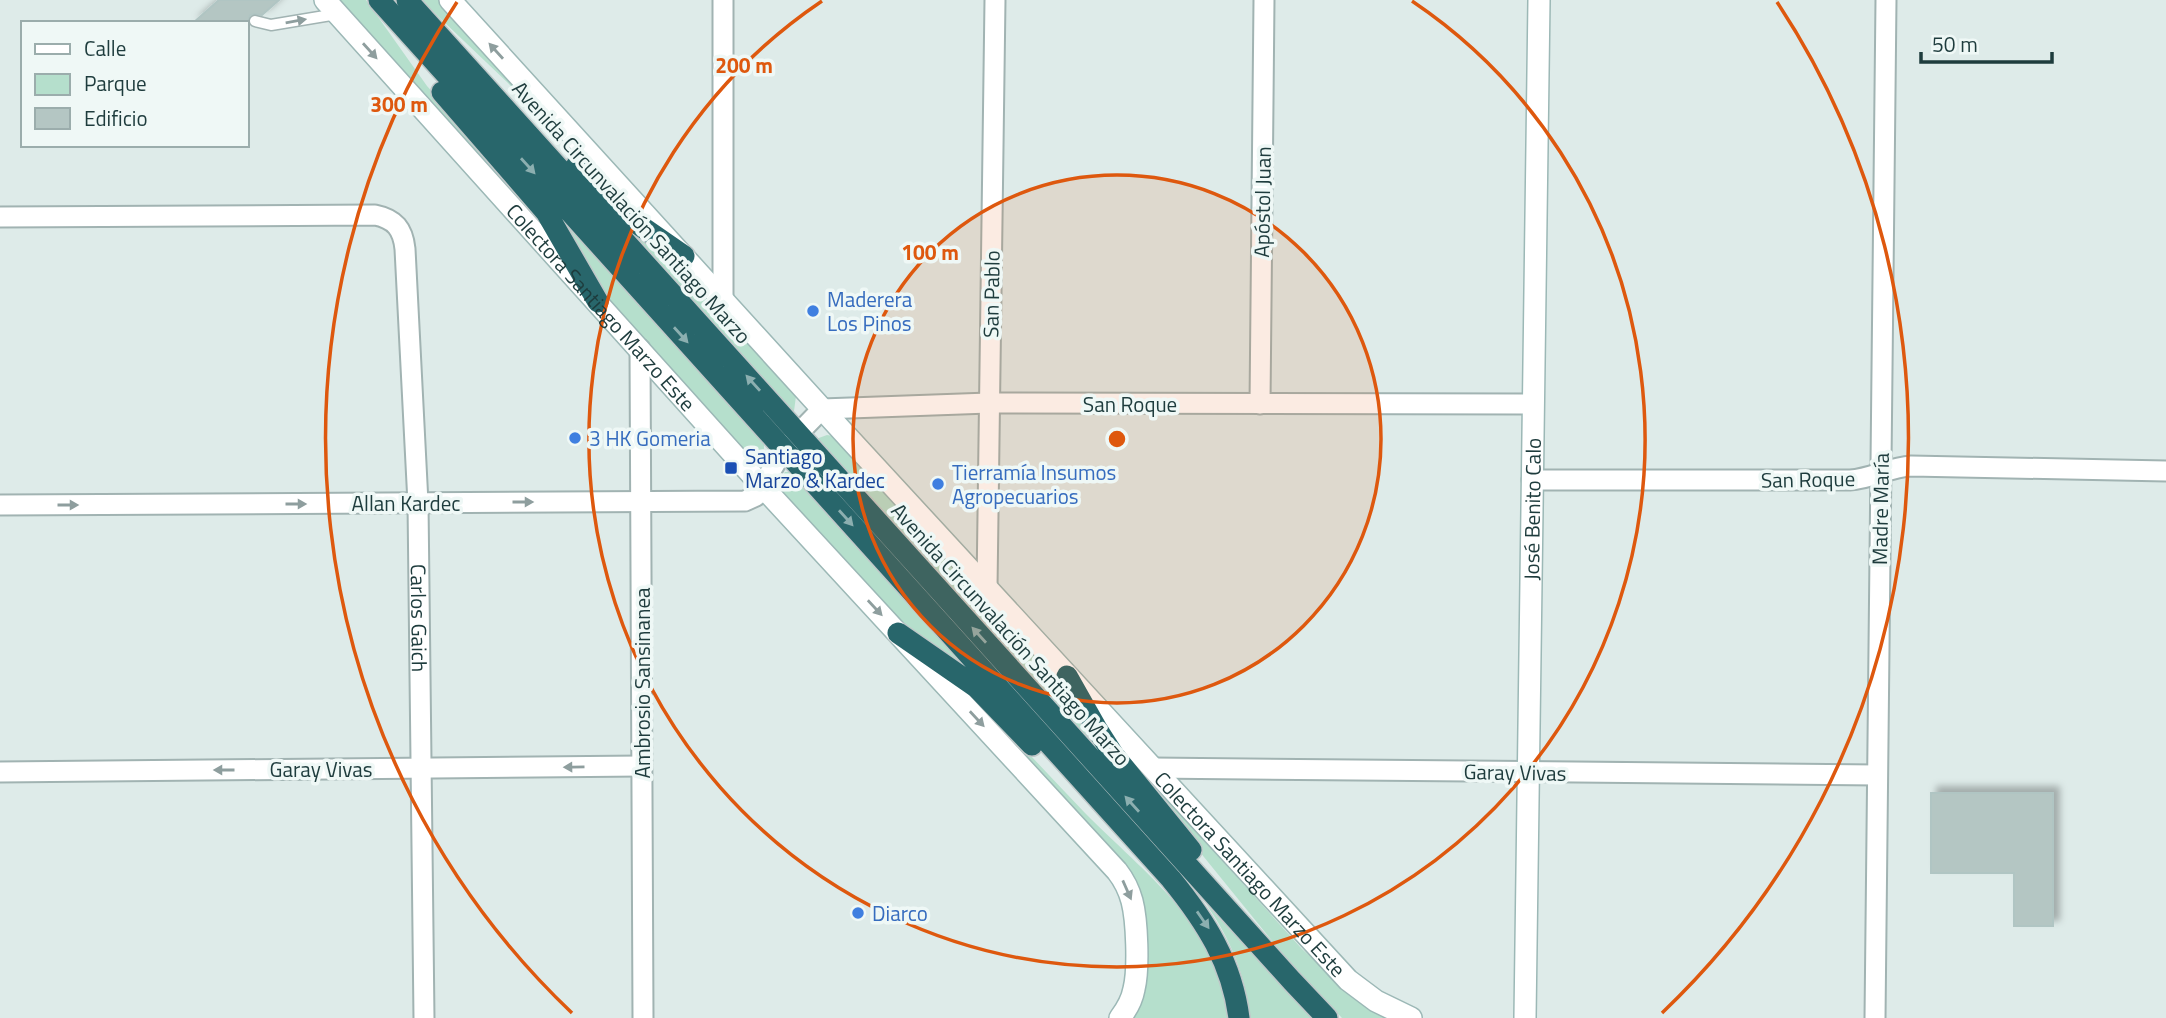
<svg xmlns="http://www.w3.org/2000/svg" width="2166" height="1018" font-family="'Titillium Web',sans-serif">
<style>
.green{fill:#b5dfcc}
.building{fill:#b4c6c3;stroke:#b0c5c3;stroke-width:2;filter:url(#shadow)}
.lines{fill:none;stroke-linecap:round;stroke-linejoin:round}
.lane-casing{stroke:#a1b3b2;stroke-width:13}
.street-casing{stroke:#a1b3b2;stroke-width:23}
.secondary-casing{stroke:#9cb8b6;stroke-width:24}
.highway-casing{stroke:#c0c8c9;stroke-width:24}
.lane{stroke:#fff;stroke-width:10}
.street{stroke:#fff;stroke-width:19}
.secondary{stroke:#fff;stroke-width:21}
.highway{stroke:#28666b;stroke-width:21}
.oneway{fill:#8e9e9e}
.oneway2{fill:#8cafb0}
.ring{fill:none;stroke:#de580e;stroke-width:3.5}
.shop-dot{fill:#3f7fe0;stroke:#eff8f6;stroke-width:2.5}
.transit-dot{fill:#1a4fb4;stroke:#eff8f6;stroke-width:2.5}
.labels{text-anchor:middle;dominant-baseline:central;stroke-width:7;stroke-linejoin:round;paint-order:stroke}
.street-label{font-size:21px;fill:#1e3c3d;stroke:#eff8f6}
.shop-label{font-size:21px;fill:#366cbe;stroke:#eff8f6;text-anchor:start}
.transit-label{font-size:21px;fill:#164399;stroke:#eff8f6;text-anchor:start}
.centre{fill:#de580e;stroke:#eff8f6;stroke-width:3.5}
.ring-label{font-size:21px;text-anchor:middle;font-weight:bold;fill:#de580e;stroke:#eff8f6;stroke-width:7;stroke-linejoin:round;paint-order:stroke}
</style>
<defs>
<filter id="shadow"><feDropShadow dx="6" dy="-6" stdDeviation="3.5" flood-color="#0004"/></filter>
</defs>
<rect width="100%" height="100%" fill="#deebe9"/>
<path class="green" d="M335,0H366L427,86L532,202L551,237Z
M421,0H439L618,195L615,198L508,83Z
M606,207L679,267L796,396L794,411L792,413Z
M563,223H565L764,443V449L752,453L741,448L604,295Z
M827,435L833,436L840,442L1045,668L1107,755L1104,757L826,453L816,439Z
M785,472H789L965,667L963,670L900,621L781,493L779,481Z
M960,681C1002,725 1043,769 1085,813C1143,872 1222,928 1228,1018H1131L1143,911L957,684Z
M1120,748L1302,949L1358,1000L1390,1018H1342L1286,958L1117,750Z
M1206,904L1312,1018H1250C1246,976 1230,938 1206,904Z"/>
<path class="building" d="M219,0H279L262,15L254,14L250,15L248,23H193Z
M1931,793H2053V926H2014V873H1931Z"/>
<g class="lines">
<g class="lane-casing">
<path id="lane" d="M255,21L271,25L337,14"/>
</g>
<g class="street-casing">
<g id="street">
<path id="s1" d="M0,217L375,215C395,219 403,229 405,249L418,503L424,1018"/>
<path d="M723,298V0"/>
<path d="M640,349L643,1018"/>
<path d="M1260,404L1264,0"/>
<path d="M789,443L822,409L989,403L1533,404"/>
<path d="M1532,480H1850C1871,479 1890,467 1911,466L2166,471"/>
<path d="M0,505L745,501L756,496L784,449"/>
<path d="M987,588L995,0"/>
<path d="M1153,768L1877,775"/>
<path d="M0,772L642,766"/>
<path d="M1875,1018L1886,0"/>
</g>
</g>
<g class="secondary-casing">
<g id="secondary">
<path id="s2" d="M325,0L762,486L1117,871C1124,880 1129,890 1132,901C1137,920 1139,969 1134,989C1132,1000 1127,1009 1120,1018"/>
<path id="s3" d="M450,0L845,434L1348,980L1376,1001L1411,1018"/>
<path id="s4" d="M1525,1018L1539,0"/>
</g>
</g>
<g class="highway-casing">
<path id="highway" d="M379,0L1171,879C1206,922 1232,963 1239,1018
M407,0L1292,981L1327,1018
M442,92L546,212L598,302
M576,166L619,211L684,256
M898,633L976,687L1032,745
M1067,676L1097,729L1113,754L1191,850"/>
</g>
<use href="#lane" class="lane"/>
<use href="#street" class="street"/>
<use href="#secondary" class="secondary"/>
<use href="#highway" class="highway"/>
</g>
<defs><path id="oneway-solid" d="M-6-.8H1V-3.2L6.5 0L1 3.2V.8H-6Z" transform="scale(1.75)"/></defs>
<g class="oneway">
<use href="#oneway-solid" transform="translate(296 21) rotate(-10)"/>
<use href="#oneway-solid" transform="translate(370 51) rotate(48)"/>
<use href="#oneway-solid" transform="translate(496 51) rotate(-132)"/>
<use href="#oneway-solid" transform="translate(523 502)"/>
<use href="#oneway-solid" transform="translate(296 504)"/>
<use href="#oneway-solid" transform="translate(68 505)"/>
<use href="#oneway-solid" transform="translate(875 608) rotate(47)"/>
<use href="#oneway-solid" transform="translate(977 719) rotate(47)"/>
<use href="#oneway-solid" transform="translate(574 767) rotate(179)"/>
<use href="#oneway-solid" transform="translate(224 770) rotate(180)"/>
<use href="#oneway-solid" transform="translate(1127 890) rotate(66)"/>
</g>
<g class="oneway2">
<use href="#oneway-solid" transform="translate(528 166) rotate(48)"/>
<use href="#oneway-solid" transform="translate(681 335) rotate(48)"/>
<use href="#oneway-solid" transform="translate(753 383) rotate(-132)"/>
<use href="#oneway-solid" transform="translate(846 518) rotate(48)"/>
<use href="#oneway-solid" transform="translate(979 635) rotate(-132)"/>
<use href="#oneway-solid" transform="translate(1132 804) rotate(-132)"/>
<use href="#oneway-solid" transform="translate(1203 920) rotate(55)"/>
</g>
<circle cx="1117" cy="439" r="264" fill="#de580e" fill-opacity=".12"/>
<g class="ring">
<circle cx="1117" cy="439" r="264"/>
<path d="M1412 1A528 528 0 1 1 822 1"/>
<path d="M572 1013A792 792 0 0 1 457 2M1777 2A792 792 0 0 1 1662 1013"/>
</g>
<g class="shop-dot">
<circle cx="813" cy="311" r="7"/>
<circle cx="575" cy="438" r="7"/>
<circle cx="938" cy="484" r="7"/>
<circle cx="858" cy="913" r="7"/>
</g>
<rect class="transit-dot" x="724" y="461" width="14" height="14" rx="3.5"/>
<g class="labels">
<g class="street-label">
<text transform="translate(1262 202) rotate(-89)">Apóstol Juan</text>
<text transform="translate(632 212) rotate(48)">Avenida Circunvalación Santiago Marzo</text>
<text transform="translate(991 294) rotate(-89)">San Pablo</text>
<text stroke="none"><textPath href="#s2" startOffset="413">Colectora Santiago Marzo Este</textPath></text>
<text x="1130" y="404">San Roque</text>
<text transform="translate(1808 479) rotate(-1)">San Roque</text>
<text x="406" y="503">Allan Kardec</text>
<text stroke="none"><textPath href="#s4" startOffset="509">José Benito Calo</textPath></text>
<text transform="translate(1880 509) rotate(-89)">Madre María</text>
<text stroke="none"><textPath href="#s1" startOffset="794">Carlos Gaich</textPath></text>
<text transform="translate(1011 634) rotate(48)">Avenida Circunvalación Santiago Marzo</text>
<text transform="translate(642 683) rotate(-90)">Ambrosio Sansinanea</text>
<text x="321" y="769">Garay Vivas</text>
<text transform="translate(1515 772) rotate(1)">Garay Vivas</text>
<text stroke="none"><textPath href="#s3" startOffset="1185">Colectora Santiago Marzo Este</textPath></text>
</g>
<g class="shop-label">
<text x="827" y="299">Maderera<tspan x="827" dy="24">Los Pinos</tspan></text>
<text x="589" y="438">3 HK Gomeria</text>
<text x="952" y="472">Tierramía Insumos<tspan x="952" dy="24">Agropecuarios</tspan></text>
<text x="872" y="913">Diarco</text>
</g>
<g class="transit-label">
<text x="745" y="456">Santiago<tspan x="745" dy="24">Marzo &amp; Kardec</tspan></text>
</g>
</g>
<circle cx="1117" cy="439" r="10" class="centre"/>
<g class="ring-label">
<text x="744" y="73">200 m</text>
<text x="399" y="112">300 m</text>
<text x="930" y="260">100 m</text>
</g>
<rect x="21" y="21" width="228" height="126" fill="#eff8f6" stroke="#9badac" stroke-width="2"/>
<rect x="35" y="44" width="35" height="10" fill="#ffffff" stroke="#9badac" stroke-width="2"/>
<text x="84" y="56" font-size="21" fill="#1e3c3d">Calle</text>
<rect x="35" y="74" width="35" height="21" fill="#b5dfcc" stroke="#9badac" stroke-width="2"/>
<text x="84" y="91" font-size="21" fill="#1e3c3d">Parque</text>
<rect x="35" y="108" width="35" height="21" fill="#b4c6c3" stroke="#9badac" stroke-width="2"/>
<text x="84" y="126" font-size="21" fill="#1e3c3d">Edificio</text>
<path d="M1921 52v10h131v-10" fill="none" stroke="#1e3c3d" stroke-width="3.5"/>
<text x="1932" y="52" font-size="21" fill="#1e3c3d" stroke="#eff8f6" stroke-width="5" paint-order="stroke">50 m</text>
</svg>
